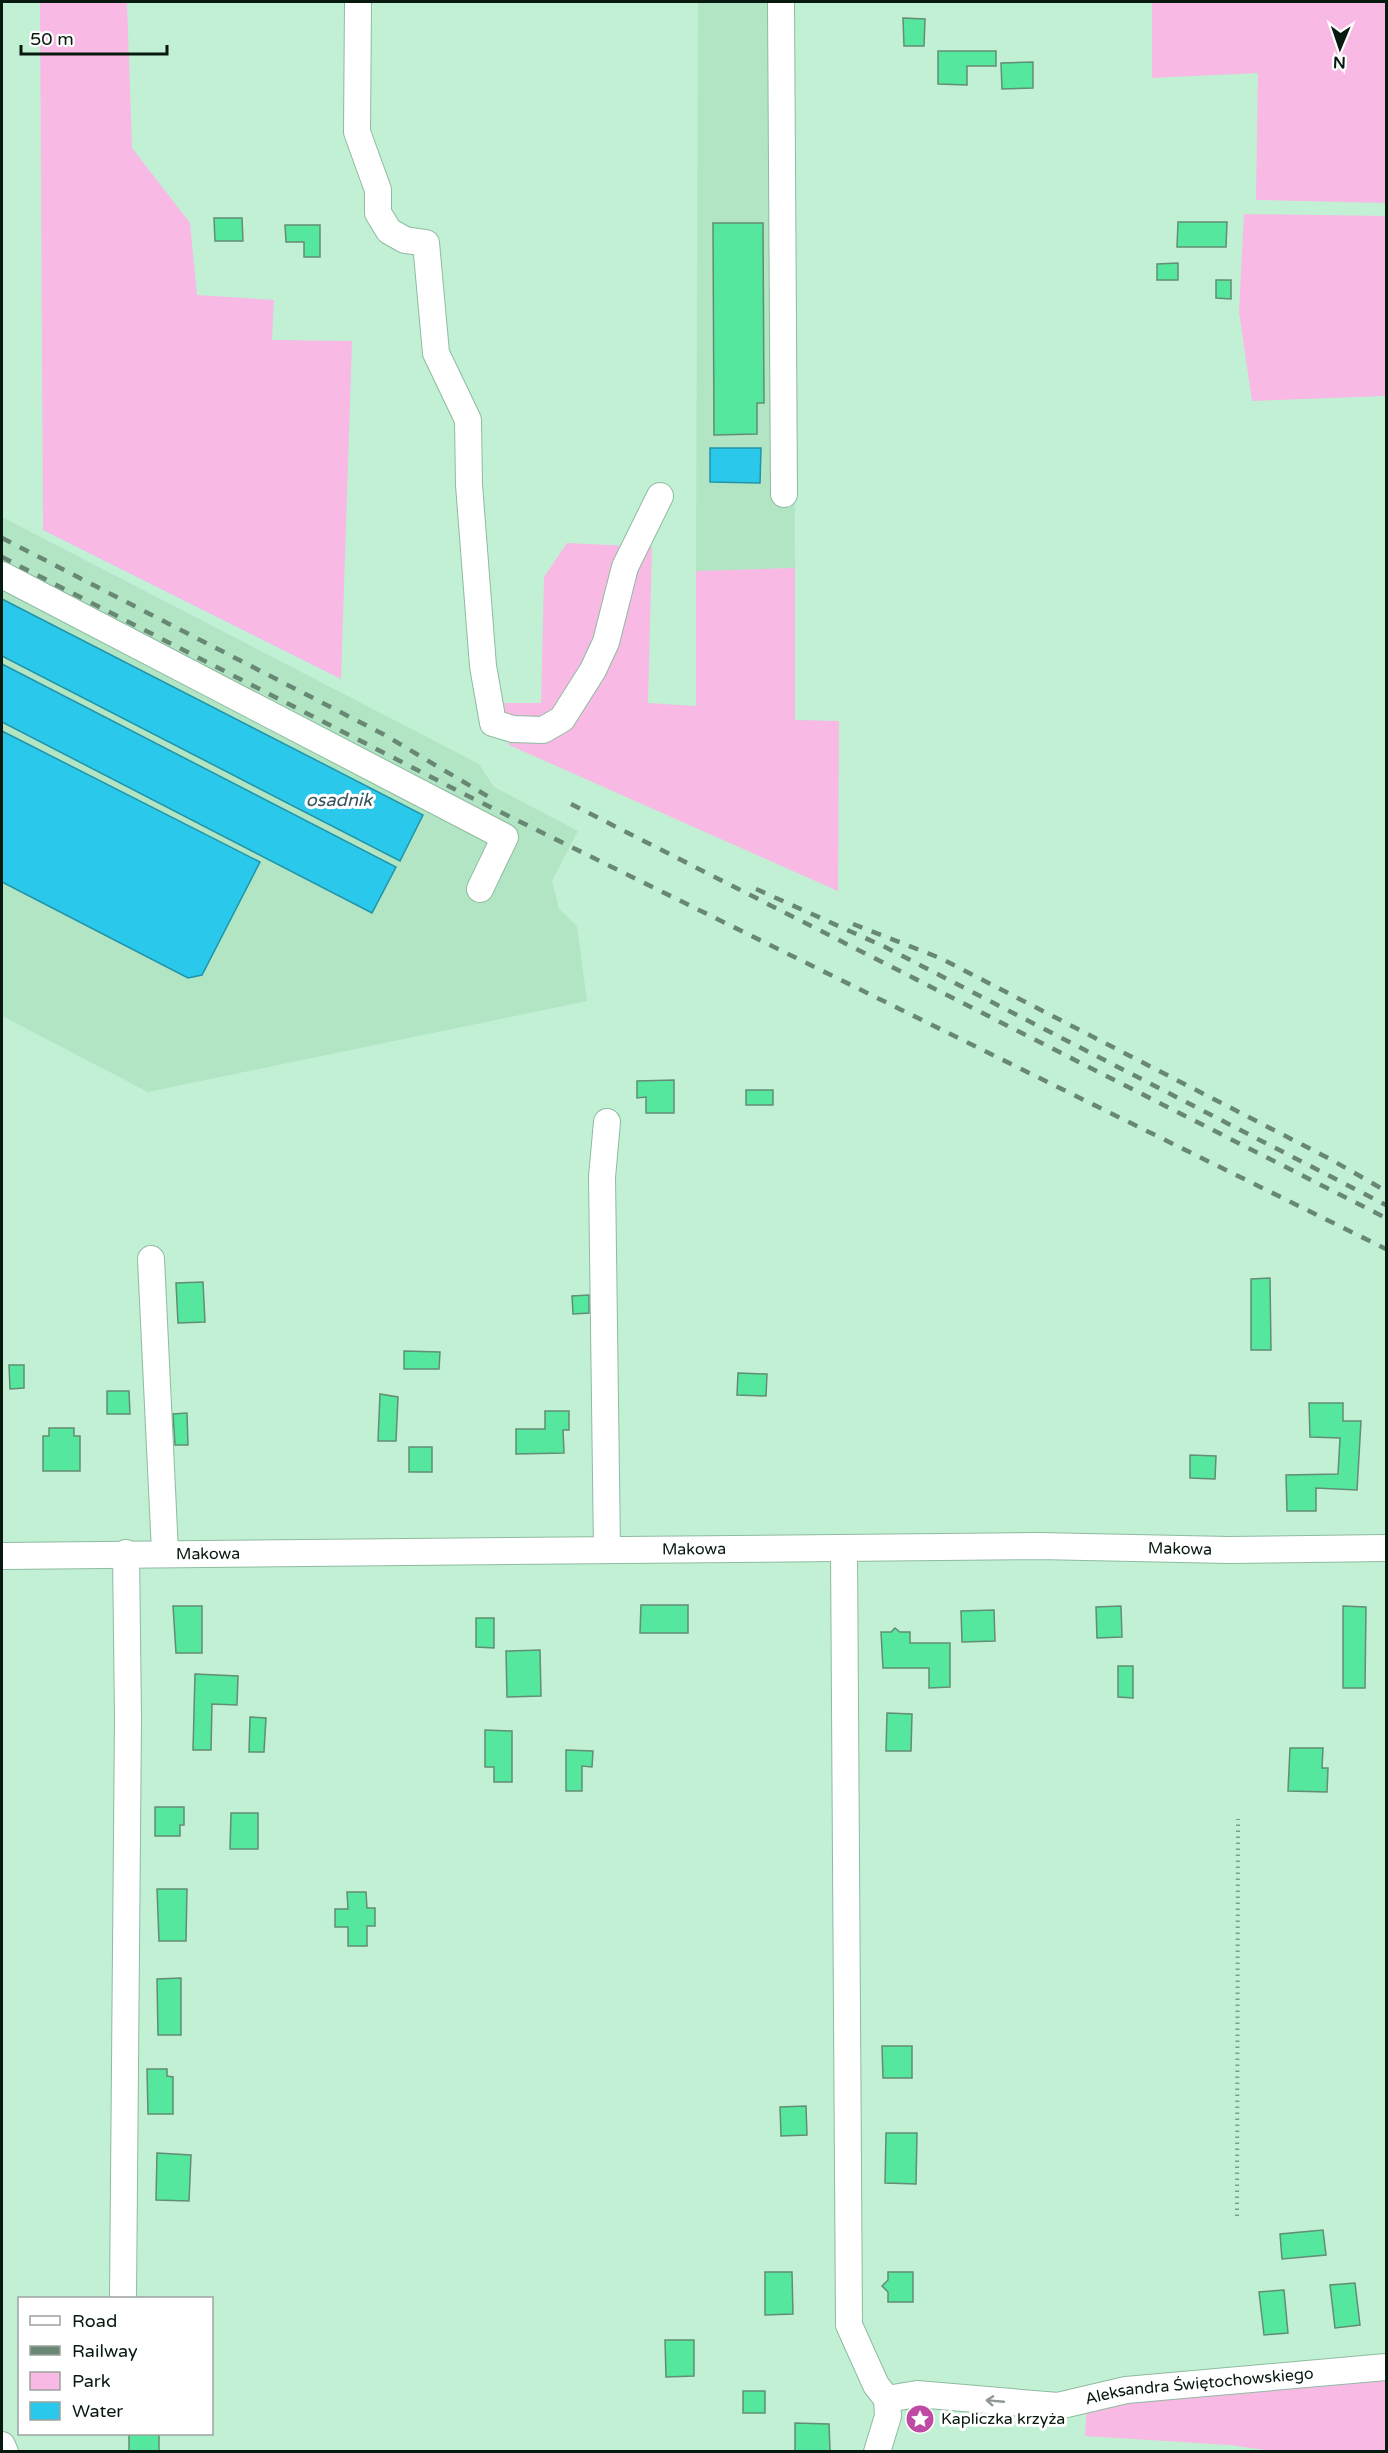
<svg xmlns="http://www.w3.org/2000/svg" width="1388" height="2453" font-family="'Varela Round',sans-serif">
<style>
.built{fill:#b1e5c4}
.green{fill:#f8b9e5}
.water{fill:#2ac8eb;stroke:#2094a9;stroke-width:1.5}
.building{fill:#55e79d;stroke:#638d74;stroke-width:1.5}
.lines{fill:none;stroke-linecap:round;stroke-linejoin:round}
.minor-casing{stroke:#8fbba0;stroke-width:28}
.path{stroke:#7b9e89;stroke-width:4;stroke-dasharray:1.5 4.5;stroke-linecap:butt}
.minor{stroke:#fff;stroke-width:26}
.rail{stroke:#688875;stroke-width:4.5;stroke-dasharray:10 10;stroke-linecap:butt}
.oneway{stroke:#909893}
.labels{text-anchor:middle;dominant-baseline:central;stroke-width:6;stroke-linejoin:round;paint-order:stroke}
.street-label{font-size:16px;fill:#08190f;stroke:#fff}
.poi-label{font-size:16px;fill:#08190f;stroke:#fff;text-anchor:start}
.water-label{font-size:18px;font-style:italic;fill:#35545c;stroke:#fff}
</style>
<rect width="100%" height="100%" fill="#c2f0d4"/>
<path class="built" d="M698,2H793L795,568L696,571Z
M2,517L479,764L494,787L578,831L552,881L559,909L577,926L587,1001L148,1092L2,1016Z"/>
<path class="green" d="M40,2H127L132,148L190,223L197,295L274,300L272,340L352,341L341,679L43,530Z
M1152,2H1386V203L1256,200L1258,73L1152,78Z
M1244,214L1386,216V396L1252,401L1239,312Z
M567,543L652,547L648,703L696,706V571L795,568V720L839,721L838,891L509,745L500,703H541L544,577Z
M1386,2373V2451H1272L1230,2445L1085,2436L1087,2405Z"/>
<path class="water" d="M710,448H761L760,483L710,482Z
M2,599L423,815L400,861L2,656Z
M2,664L396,867L372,913L2,722Z
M2,731L260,862L202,975L188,978L2,882Z"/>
<path class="building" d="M903,18L925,19L924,46H904Z
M938,51H996V66H967V85L938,84Z
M1033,62V88L1002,89L1001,63Z
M214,218H242L243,241H215Z
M1178,222H1227L1226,247H1177Z
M713,223H763L764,403H757V434L714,435Z
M285,225H320V257H304V242H286Z
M1178,263V280H1157V264Z
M1216,280H1231V299L1216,298Z
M674,1080V1113H646V1097L637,1098V1081Z
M746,1090H773V1105H746Z
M1270,1278L1271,1350H1251V1279Z
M203,1282L205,1322L178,1323L176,1283Z
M589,1295V1313L573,1314L572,1296Z
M404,1351L440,1352L439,1369H404Z
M9,1365H24V1388L10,1389Z
M738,1373L767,1374L766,1396L737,1395Z
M107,1391H129L130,1414H107Z
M380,1394L398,1397L396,1441H378Z
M1309,1403H1343V1421H1361L1357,1490L1316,1488V1511H1287L1286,1475L1338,1474L1340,1438L1310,1437Z
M545,1411H569V1430H563L564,1453L516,1454V1429H545Z
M187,1413L188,1445H175L173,1414Z
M49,1428H74V1436H80V1471H43V1436H49Z
M409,1447H432V1472H409Z
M1190,1455L1216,1456L1215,1479L1190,1478Z
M641,1605H688V1633H640Z
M173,1606H202V1653H176Z
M1121,1606L1122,1637L1097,1638L1096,1607Z
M1343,1606L1366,1607L1365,1688H1343Z
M994,1610L995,1641L962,1642L961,1611Z
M476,1618H494V1648L476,1647Z
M895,1628L900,1632H910V1643H950V1687L929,1688V1668H883L881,1632H891Z
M540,1650L541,1696L507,1697L506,1651Z
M1118,1666H1133V1698L1118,1697Z
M195,1674L238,1676L237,1705L212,1704L211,1750H193Z
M887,1713L912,1714L911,1751H886Z
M250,1717L266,1718L264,1752H249Z
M485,1730L512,1731V1782H494V1767H485Z
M1290,1748H1323L1322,1768H1328L1327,1792L1288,1791Z
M566,1750L593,1751L592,1767L582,1766V1791H566Z
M155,1807H184V1825H180V1836H155Z
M231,1813H258V1849H230Z
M157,1889H187L186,1941H159Z
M347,1892H366L367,1908H375V1926H367V1946H348V1927H335V1909H348Z
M181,1978V2035H158L157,1979Z
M882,2046H912V2078H883Z
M147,2069H167V2076L173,2077V2114H148Z
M806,2106L807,2135L781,2136L780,2107Z
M886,2133H917L916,2184L885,2183Z
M157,2153L191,2155L189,2201L156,2200Z
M1323,2230L1326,2255L1282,2259L1280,2234Z
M765,2272H792L793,2314L765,2315Z
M888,2272H913V2302H888V2292L882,2286L888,2280Z
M1355,2283L1360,2325L1335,2328L1330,2285Z
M1284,2290L1288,2333L1264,2335L1259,2292Z
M665,2340H694V2376L666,2377Z
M743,2391H765V2413H743Z
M795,2423L829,2424L830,2451H795Z
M129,2433H159V2451H129Z"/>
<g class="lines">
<g class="minor-casing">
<g id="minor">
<path d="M358,2L357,132L378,190V213L389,231L405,240L426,243L436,353L468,420L469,485L483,666L493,723L513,729L543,730L562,719L593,670L606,642L625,567L660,496"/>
<path d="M781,2L784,494"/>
<path d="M2,575L505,837L480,889"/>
<path d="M607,1122L602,1177L607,1550"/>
<path d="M151,1259L165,1552"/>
<path d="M844,1548L849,2325L876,2385L887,2399"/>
<path id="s1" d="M2,1556L1038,1546L1229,1550L1386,1548"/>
<path d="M123,2298L128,1718L126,1553"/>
<path id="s2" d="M887,2399L917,2394L1058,2406L1126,2390L1386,2367"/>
<path d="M2,2445L5,2452"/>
<path d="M877,2452L888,2416L887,2399"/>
</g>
</g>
<path class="path" d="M1237,2216L1238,1819"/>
<use href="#minor" class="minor"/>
<path class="rail" d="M2,538L383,734L494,800
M2,557L468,796L1386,1249
M571,804L1386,1218
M756,889L883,946L1386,1205
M853,924L940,958L1330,1159L1386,1191"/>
</g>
<defs><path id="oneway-shaft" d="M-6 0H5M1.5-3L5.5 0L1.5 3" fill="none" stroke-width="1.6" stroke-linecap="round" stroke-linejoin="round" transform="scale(1.5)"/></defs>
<use class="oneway" href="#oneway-shaft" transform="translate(995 2401) rotate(-175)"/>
<defs>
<g id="sight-disc" transform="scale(1.5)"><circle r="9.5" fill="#be4aa3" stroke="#fff"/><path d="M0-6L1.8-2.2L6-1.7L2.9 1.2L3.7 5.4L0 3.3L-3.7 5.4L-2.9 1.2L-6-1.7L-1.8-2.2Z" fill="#fff"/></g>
</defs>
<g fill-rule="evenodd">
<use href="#sight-disc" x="920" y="2419"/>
</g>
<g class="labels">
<g class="street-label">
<text stroke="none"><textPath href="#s1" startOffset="692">Makowa</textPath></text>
<text stroke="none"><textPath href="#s1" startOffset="1178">Makowa</textPath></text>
<text stroke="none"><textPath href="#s1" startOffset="206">Makowa</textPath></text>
<text stroke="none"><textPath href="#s2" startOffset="315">Aleksandra Świętochowskiego</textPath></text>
</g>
<g class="poi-label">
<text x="941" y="2419">Kapliczka krzyża</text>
</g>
<g class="water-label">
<text x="339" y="800">osadnik</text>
</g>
</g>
<rect width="1388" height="2453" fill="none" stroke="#08190f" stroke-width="6"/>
<rect x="18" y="2297" width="195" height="138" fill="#ffffff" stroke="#9ca39f" stroke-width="1.5"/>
<rect x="30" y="2316" width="30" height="9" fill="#ffffff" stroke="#9ca39f" stroke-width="1.5"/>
<text x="72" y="2327" font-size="18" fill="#08190f">Road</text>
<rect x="30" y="2346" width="30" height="9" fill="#688875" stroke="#9ca39f" stroke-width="1.5"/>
<text x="72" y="2357" font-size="18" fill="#08190f">Railway</text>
<rect x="30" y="2372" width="30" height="18" fill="#f8b9e5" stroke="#9ca39f" stroke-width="1.5"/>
<text x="72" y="2387" font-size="18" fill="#08190f">Park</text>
<rect x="30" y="2402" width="30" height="18" fill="#2ac8eb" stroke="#9ca39f" stroke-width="1.5"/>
<text x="72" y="2417" font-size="18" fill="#08190f">Water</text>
<g transform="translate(1340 48) rotate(182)" stroke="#ffffff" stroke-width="4.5" paint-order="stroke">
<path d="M0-4.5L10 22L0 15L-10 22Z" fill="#08190f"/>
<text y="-9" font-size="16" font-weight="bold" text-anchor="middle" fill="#08190f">N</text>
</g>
<path d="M21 45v9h146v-9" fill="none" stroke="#08190f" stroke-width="3"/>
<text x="30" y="45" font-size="18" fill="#08190f" stroke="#ffffff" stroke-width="4.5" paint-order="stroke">50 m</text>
</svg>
